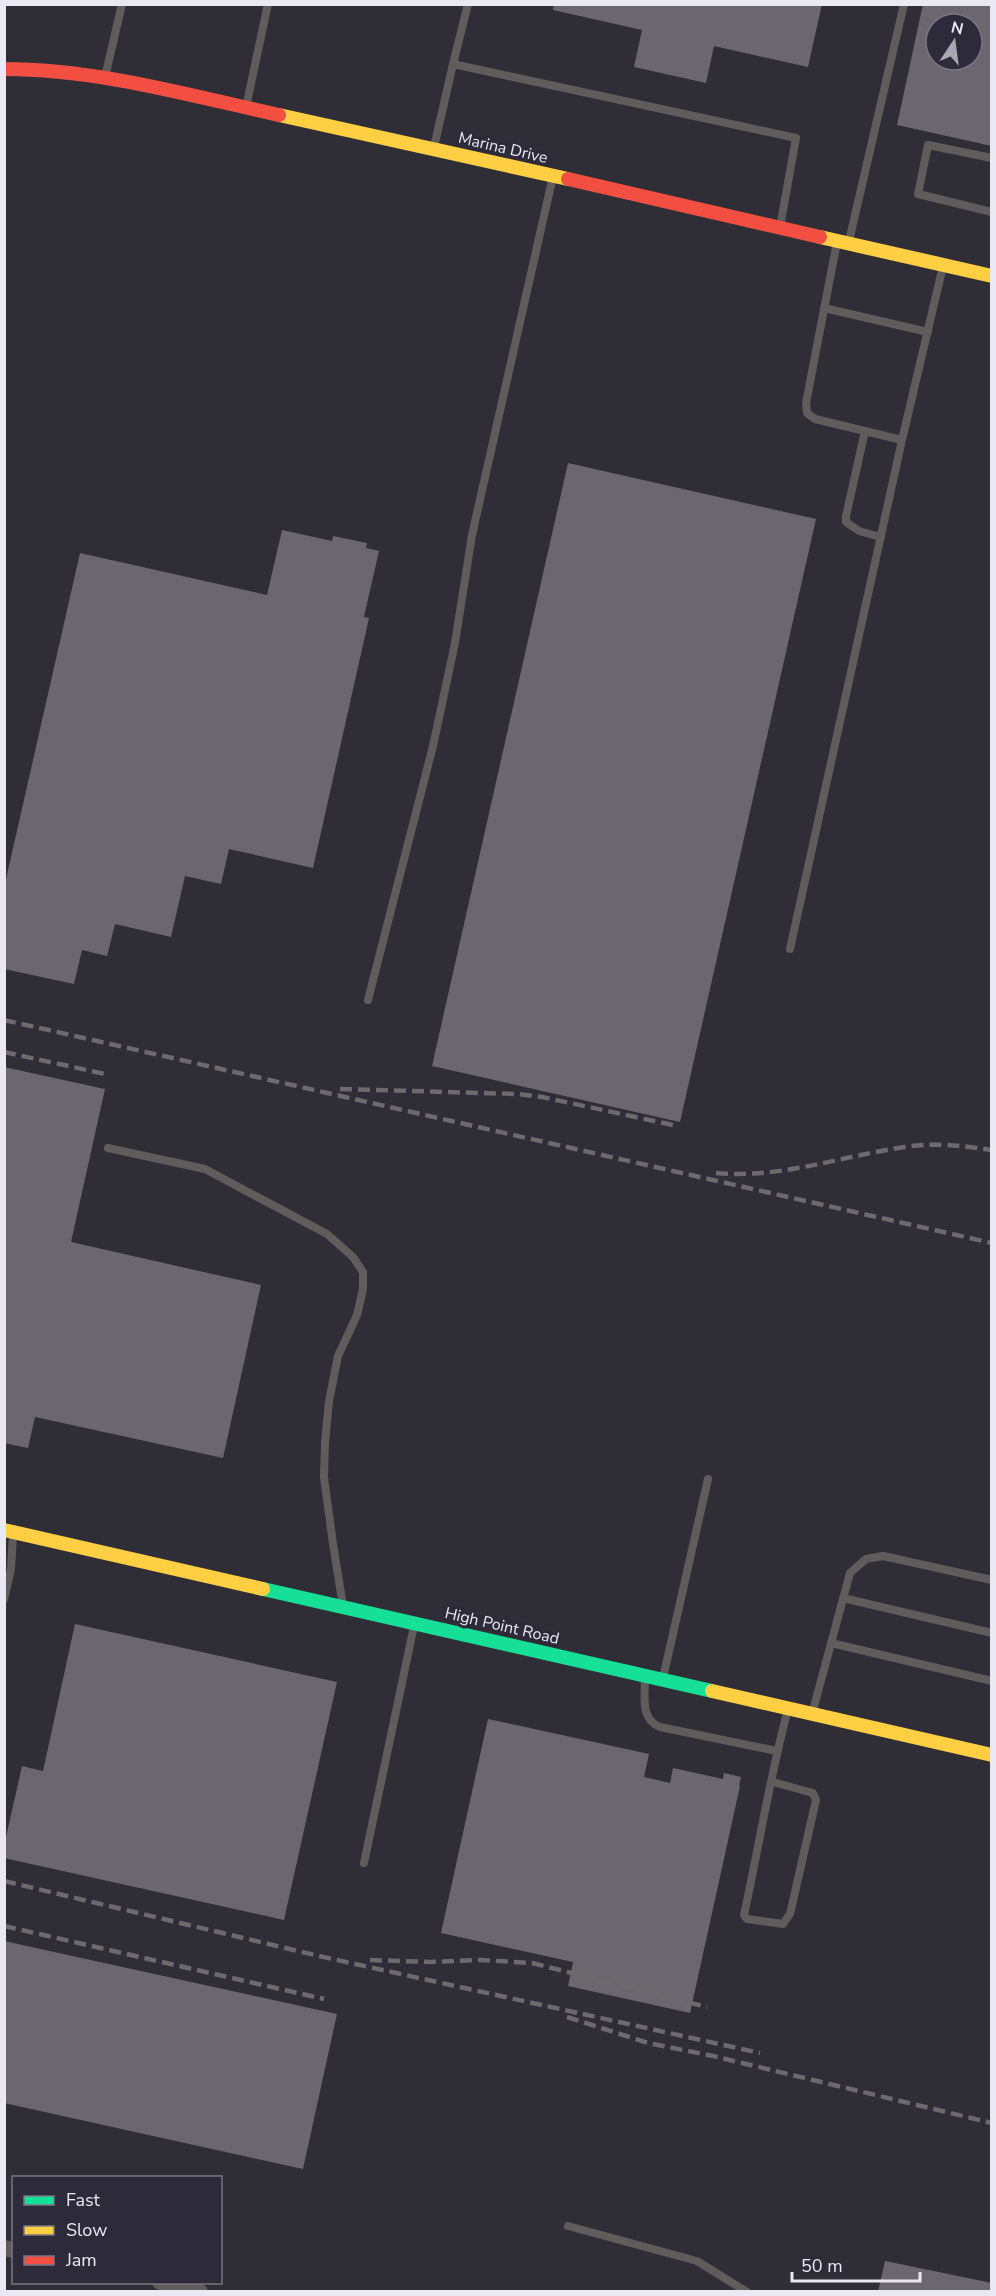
<svg xmlns="http://www.w3.org/2000/svg" width="996" height="2296" font-family="'Nunito Sans',sans-serif">
<style>
.building{fill:#6a686e;fill-rule:evenodd}
.lines{fill:none;stroke-linecap:round;stroke-linejoin:round}
.lane{stroke:#5f5c5c;stroke-width:8}
.street{stroke:#5f5c5c;stroke-width:16}
.fast{stroke:#16e098;stroke-width:14}
.slow{stroke:#ffcf43;stroke-width:14}
.jam{stroke:#f24e42;stroke-width:14}
.rail{stroke:#6c6a6c;stroke-width:4.5;stroke-dasharray:12 6;stroke-linecap:butt}
.labels{text-anchor:middle;dominant-baseline:central;stroke-width:6;stroke-linejoin:round;paint-order:stroke}
.street-label{font-size:16px;fill:#eae8f2;stroke:#2d2a39}
</style>
<rect width="100%" height="100%" fill="#2f2e36"/>
<path class="building" d="M554,4H822L808,67L714,46L706,83L634,67L642,30L553,10Z
M923,4H992V146L897,125ZM936,24H972V60H936Z
M568,463L816,519L680,1122L432,1066Z
M282,530L332,541L333,536L367,543L366,548L379,551L364,617L369,618L313,868L229,849L221,884L185,876L171,937L115,924L107,956L82,950L74,984L4,969V888L80,553L267,595Z
M4,1067L105,1089L71,1242L261,1285L223,1458L35,1417L28,1448L4,1443Z
M75,1624L337,1682L284,1920L4,1858V1846L22,1766L43,1771Z
M488,1719L649,1754L644,1777L670,1783L673,1768L723,1779L724,1773L741,1777L739,1786H740L690,2013L568,1986L573,1962L441,1933Z
M4,1941L337,2014L303,2169L4,2103Z
M885,2261L992,2283V2292H878Z"/>
<g class="lines">
<path class="lane" d="M453,64L468,4
M105,77L122,4
M246,107L268,4
M434,147L453,64L796,138L780,227
M992,158L928,145L918,194L992,212
M849,241L904,4
M837,242L806,403L807,413L815,419L902,440L943,266
M824,308L928,332
M865,431L846,516V522L859,531L881,537
M790,949L902,440
M368,1000L433,746L455,643L472,535L553,176
M108,1148L205,1169L327,1234L353,1257L363,1272V1289L357,1315L338,1356L329,1401L325,1443L324,1477L333,1544L343,1606
M843,1598L992,1633
M4,1599L11,1569L13,1535
M831,1643L992,1681
M645,1678C645,1697 640,1719 660,1727L777,1751
M663,1678L708,1479
M812,1714L850,1573L866,1559L883,1556L992,1580
M773,1782L813,1793L816,1800L790,1914L783,1924L747,1919L744,1915C759,1846 770,1776 788,1709
M364,1863L414,1626
M568,2226L697,2261L747,2292"/>
<path class="street" d="M4,2248L14,2250
M160,2282L200,2292"/>
<path class="fast" d="M263,1589L712,1691"/>
<path class="slow" d="M279,115L568,179
M820,237L992,276
M4,1530L263,1589
M712,1691L992,1755"/>
<path class="jam" d="M4,69C97,69 188,95 279,115
M568,179L820,237"/>
<path class="rail" d="M4,1020L992,1243
M4,1052L105,1074
M340,1089L517,1094L542,1097L673,1125
M716,1173C781,1179 841,1156 905,1147C934,1142 963,1146 992,1150
M4,1881L319,1956L760,2053
M4,1926L324,1999
M370,1960L431,1962L481,1960L532,1963L707,2007
M567,2017L648,2043L713,2056L992,2123"/>
</g>
<g class="labels">
<g class="street-label">
<text transform="translate(503 148) rotate(13)">Marina Drive</text>
<text transform="translate(502 1626) rotate(13)">High Point Road</text>
</g>
</g>
<rect width="996" height="2296" fill="none" stroke="#eae8f2" stroke-width="12"/>
<rect x="12" y="2176" width="210" height="108" fill="#2d2a39" stroke="#797683" stroke-width="1.5"/>
<rect x="24" y="2196" width="30" height="9" fill="#16e098" stroke="#797683" stroke-width="1.5"/>
<text x="66" y="2206" font-size="18" fill="#eae8f2">Fast</text>
<rect x="24" y="2226" width="30" height="9" fill="#ffcf43" stroke="#797683" stroke-width="1.5"/>
<text x="66" y="2236" font-size="18" fill="#eae8f2">Slow</text>
<rect x="24" y="2256" width="30" height="9" fill="#f24e42" stroke="#797683" stroke-width="1.5"/>
<text x="66" y="2266" font-size="18" fill="#eae8f2">Jam</text>
<g transform="translate(954 42) rotate(13)"><circle r="28" fill="#2d2a39" stroke="#797683" stroke-width="1.5"/>
<path d="M0-4.5L10 22L0 15L-10 22Z" fill="#a9a7b0"/>
<text y="-9" font-size="16" font-weight="bold" text-anchor="middle" fill="#eae8f2">N</text>
</g>
<path d="M792 2272v9h128v-9" fill="none" stroke="#eae8f2" stroke-width="3"/>
<text x="801" y="2272" font-size="18" fill="#eae8f2" stroke="#2d2a39" stroke-width="4.5" paint-order="stroke">50 m</text>
</svg>
